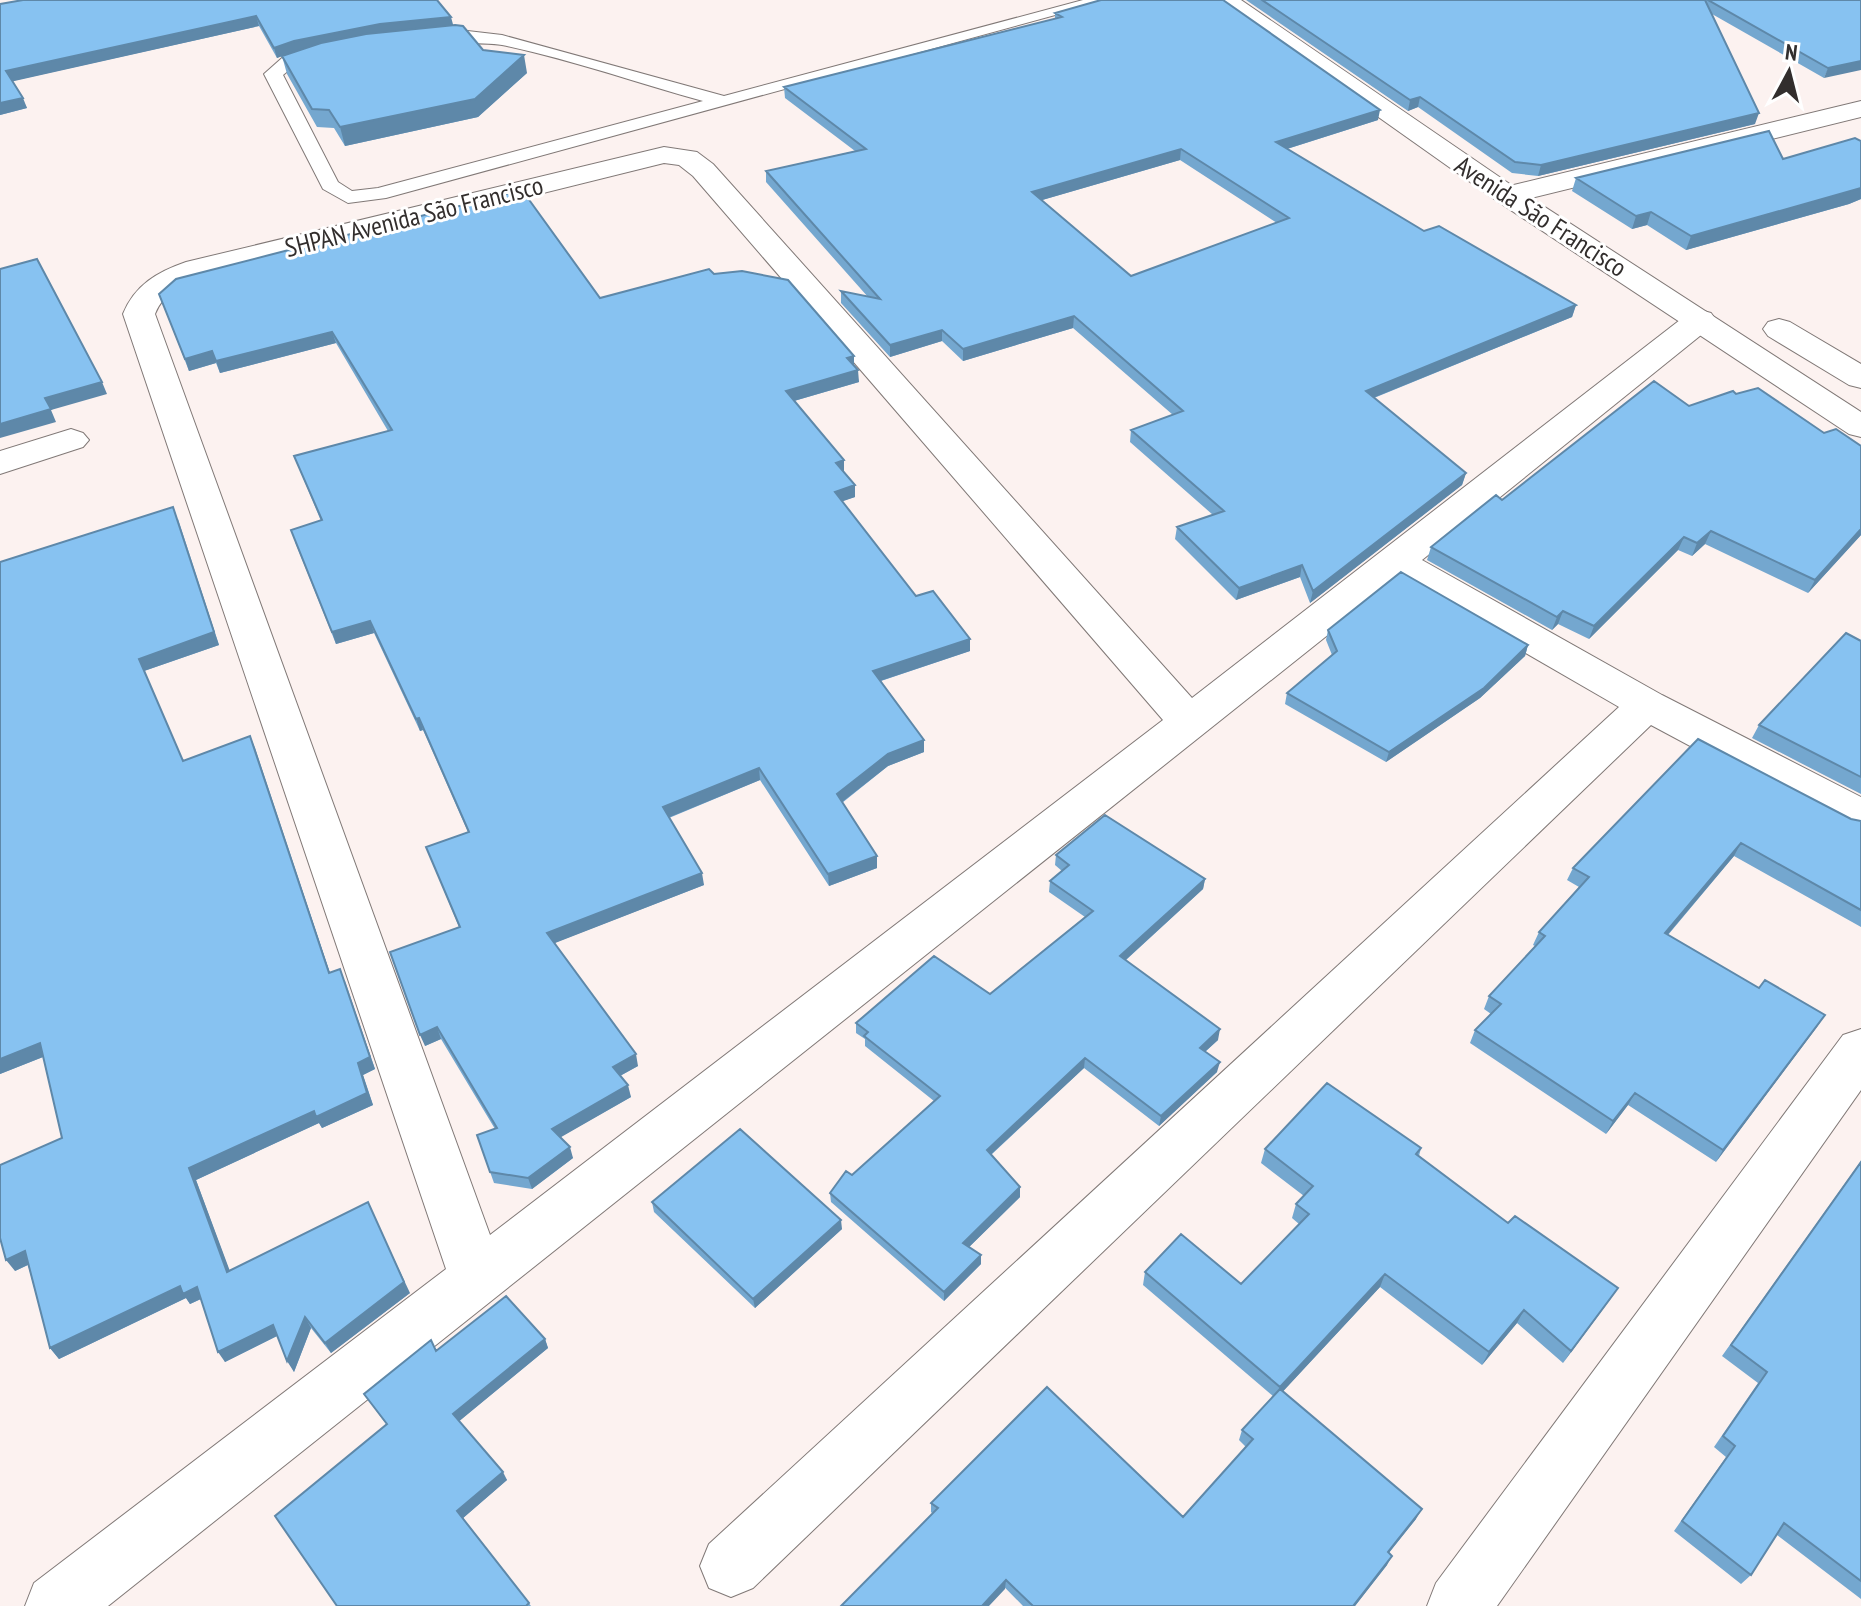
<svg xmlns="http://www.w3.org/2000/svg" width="1861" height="1606" font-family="'PT Sans Narrow',sans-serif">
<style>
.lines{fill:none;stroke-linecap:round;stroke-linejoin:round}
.lane-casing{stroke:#817977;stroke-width:2}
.street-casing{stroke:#817977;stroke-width:2}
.secondary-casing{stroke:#817977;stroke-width:2}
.lane{fill:#fff;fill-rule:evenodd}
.street{fill:#fff;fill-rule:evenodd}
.secondary{fill:#fff;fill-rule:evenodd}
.wall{fill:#74a7cf;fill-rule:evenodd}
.shaded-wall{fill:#5e88a9}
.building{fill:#87c2f1;stroke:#5e88a9;stroke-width:2;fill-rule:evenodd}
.labels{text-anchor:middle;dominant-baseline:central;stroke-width:6;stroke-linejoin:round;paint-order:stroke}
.far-street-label{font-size:26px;fill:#322e2d;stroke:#fff}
</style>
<rect width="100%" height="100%" fill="#fcf2f0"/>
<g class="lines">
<g class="lane-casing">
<path id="lane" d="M1083,0H1110L386,198L348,203L323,189L264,74L282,58L329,50V58L294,66L283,75L338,182L352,191L378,188L703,101C637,83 570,59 502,45C485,42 433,45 424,37L427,33L459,30L502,35L724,96Z"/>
</g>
<g class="street-casing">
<path id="street" d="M1861,101V117L1507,204L1497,201L1492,195L1497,189Z
M664,147L697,152L713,164L1192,698L1689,313L1700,310L1711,313L1716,320L1711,327L1422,560L1662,695L1861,797V833L1845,829L1651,725L753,1588L731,1597L709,1588L700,1566L709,1544L1619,707L1398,579L108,1606H25L34,1583L446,1269L123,314C135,285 157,272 186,262ZM664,163L679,165L693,176L1163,720L490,1235L155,314C164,291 186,283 208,276Z
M1779,319L1790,322L1861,364V388L1849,385L1768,336L1763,329L1768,322Z
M71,429L83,433L89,440L83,447L0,474V451Z
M1861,1029V1090L1497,1606H1427L1436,1583L1843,1035Z"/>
</g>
<g class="secondary-casing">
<path id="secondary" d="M1213,0H1241L1517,189L1861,412V437L1849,434L1497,201Z"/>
</g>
<use href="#lane" class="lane"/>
<use href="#street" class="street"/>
<use href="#secondary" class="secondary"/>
</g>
<path class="wall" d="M1246,0H1861L1824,78L1712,14L1755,124L1538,176L1512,173L1418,107L1408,111Z
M0,4L453,26L483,50L527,73L478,117L345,146L334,128L317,127L287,74L282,56L277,58L259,26L12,81L27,108L0,115Z
M1055,13L1378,120L1287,149L1424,231L1576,305L1572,317L1374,398L1466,473L1462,485L1310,603L1300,577L1236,600L1175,539L1177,527L1213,515L1130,442L1131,430L1173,415L1073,328L963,361L942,341L890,357L841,303V291L868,297L766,182V171L855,151L785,98L784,87L1055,19ZM1180,160L1277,223L1131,276L1042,200Z
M1861,141V199L1849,204L1686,250L1647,225L1632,229L1572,191L1576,178L1783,159Z
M714,274L854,356V366L859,382L794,401L844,460V472L855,485V497L842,501L916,596L970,651L881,681L924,740V752L888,766L842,803L877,868L829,886L760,780L669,818L704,885L554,943L638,1066L620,1076L631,1097L560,1137L573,1158L532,1189L494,1183L477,1135L495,1129L441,1039L425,1046L459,927L426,847L468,832L423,730L420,731L374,633L336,644L295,542L321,521L294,456L388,431L336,343L220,373L216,363L189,371L159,294L600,298Z
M1502,500L1861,535L1808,593L1705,544L1692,556L1678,550L1589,639L1558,624L1552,630L1427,560L1431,547Z
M178,519L219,645L144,671L183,761L250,736L330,973L345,981L375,1069L363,1075L373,1105L322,1128L319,1123L196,1180L229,1270L410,1293L331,1353L311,1328L294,1372L277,1336L225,1362L201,1299L190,1304L186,1298L59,1359L50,1348L28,1265L15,1271L62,1138L43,1057L0,1074V562Z
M1328,630L1528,645L1525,656L1480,698L1386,762L1285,704L1287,693L1332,655L1326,640Z
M1861,641V794L1752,738L1759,725Z
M1851,819L1861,821V927L1734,856L1668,935L1759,988L1825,1015L1716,1162L1628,1105L1606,1134L1470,1043L1475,1030L1491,1014L1484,1009L1489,996L1535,946L1533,945L1539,932L1579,887L1567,880L1573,868Z
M1056,855L1205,879L1203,889L1126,960L1218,1040L1205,1052L1217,1072L1159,1126L1084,1068L991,1155L1020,1197L969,1247L981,1264L944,1301L831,1202L830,1193L852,1175L934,1101L865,1046V1039L856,1033V1023L990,994L1085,917L1049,892L1050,881L1062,871L1055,865Z
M1421,1148L1419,1156L1508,1223L1618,1288L1563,1363L1517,1323L1482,1365L1380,1287L1283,1391L1416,1519L1389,1553L1387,1565L1355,1606H1023L931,1512V1503L1183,1517L1246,1447L1239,1440L1242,1430L1273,1396L1143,1285L1145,1272L1241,1284L1299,1224L1292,1218L1296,1204L1304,1196L1261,1163L1265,1149Z
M1861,1161V1599L1777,1535L1751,1575L1741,1584L1674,1531L1726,1457L1714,1447L1758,1383L1722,1356Z
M652,1202L842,1229L755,1308L654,1212Z
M545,1339L548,1348L459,1421L507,1480L463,1518L531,1606H337L386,1424L364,1394L436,1351Z"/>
<path class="shaded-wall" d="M256,16L259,26L10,82L6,71Z
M451,17L454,28L296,51L277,58L274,48L294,41L380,24Z
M524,55L527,73L478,117L345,146L340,127Z
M1861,61V70L1824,78L1828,68Z
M1420,97L1418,107L1408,111L1410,100Z
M23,98L27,108L0,115V103Z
M1380,110L1378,120L1274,153L1276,142Z
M1759,113L1755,124L1538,176L1541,165Z
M1181,149L1180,160L1032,203V192Z
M1861,188V199L1849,204L1686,250L1691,236Z
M1651,212L1647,225L1632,229L1636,216Z
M1576,305L1572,317L1363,402L1366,391Z
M1074,316L1073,328L963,361V349Z
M942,330V341L890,357V345Z
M332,332L336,343L220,373L216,361Z
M212,351L216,363L189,371L185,359Z
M854,356V367L847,358Z
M858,370L859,382L787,403L786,391Z
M102,382L107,394L51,410L56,422L0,438V424L45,398Z
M844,460V472L836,463Z
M1466,473L1462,485L1310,603L1313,591Z
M855,485V497L835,504V492Z
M173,507L219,645L144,671L139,659Z
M1861,529V535L1808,593L1815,580Z
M1711,531L1705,544L1692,556L1697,543Z
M1684,537L1678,550L1589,639L1594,626Z
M1302,565L1300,577L1236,600L1239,588Z
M1563,611L1558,624L1552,630L1557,617Z
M370,621L374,633L336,644L332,632Z
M970,639V651L874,683L873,671Z
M1528,645L1525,656L1480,698L1386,762L1389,752Z
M419,718L423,730L420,731L416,719Z
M250,736L255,748L334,985L329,973Z
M924,740V752L888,766L837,806V794L888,754Z
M759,768L760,780L665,819L663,807Z
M1741,843L1734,856L1658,946L1665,933Z
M877,856V868L829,886L828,874Z
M702,873L704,885L550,945L547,933Z
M1205,879L1203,889L1119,966L1120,956Z
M340,969L375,1069L363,1075L373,1105L322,1128L319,1123L196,1180L234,1282L227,1272L189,1168L358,1063Z
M1825,1015L1817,1027L1716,1162L1723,1150Z
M437,1027L441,1039L425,1046L420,1035Z
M1220,1029L1218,1040L1198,1058L1200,1048Z
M40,1043L48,1055L0,1074V1059Z
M636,1054L638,1066L616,1078L613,1067Z
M1085,1058L1084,1068L986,1159L987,1150Z
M1220,1062L1217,1072L1159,1126L1161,1116Z
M628,1085L631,1097L556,1140L552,1129Z
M1635,1093L1628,1105L1606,1134L1613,1121Z
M570,1147L573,1158L532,1189L528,1178Z
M1020,1187V1197L963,1253V1243Z
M373,1214L410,1293L331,1353L325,1343Z
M841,1220L842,1229L755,1308L753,1299Z
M25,1251L34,1262L15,1271L6,1260Z
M981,1255V1264L944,1301V1292Z
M1385,1274L1380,1287L1276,1399L1280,1387Z
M180,1286L197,1287L205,1297L190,1304L186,1298L59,1359L50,1348Z
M1618,1288L1609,1301L1563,1363L1571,1351Z
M1524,1310L1517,1323L1482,1365L1489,1352Z
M305,1317L311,1328L294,1372L287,1361Z
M273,1325L279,1335L225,1362L218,1352Z
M545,1339L548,1348L457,1423L453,1414Z
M503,1472L507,1480L462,1519L457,1511Z
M1422,1509L1416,1519L1382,1561L1388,1552Z
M1392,1556L1387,1565L1355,1606H1353Z
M1006,1580L1005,1589L989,1606H982Z"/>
<path class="building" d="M23,0H437L451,17L380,24L294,41L274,48L256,16L6,71L23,98L0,103V4Z
M1101,0H1223L1380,110L1276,142L1424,231L1439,226L1576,305L1366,391L1466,473L1313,591L1302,565L1239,588L1177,527L1224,511L1131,430L1183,411L1074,316L963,349L942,330L890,345L841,291L880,299L766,171L866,149L784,87L1062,17L1055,13ZM1181,149L1289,218L1131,276L1032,192Z
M1262,0H1705L1759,113L1541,165L1515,162L1420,97L1410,100Z
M1708,0H1861V61L1828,68Z
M455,25L463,26L483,50L524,55L475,99L340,127L329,110L312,109L282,56L321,43L366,34Z
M1769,131L1783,159L1855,138L1861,141V188L1691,236L1651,212L1636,216L1576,178Z
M522,190L600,298L709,269L714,274L742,271L788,280L854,356L847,358L858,370L786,391L844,460L836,463L855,485L835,492L916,596L933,591L970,639L873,671L924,740L888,754L837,794L877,856L828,874L759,768L663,807L702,873L547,933L636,1054L613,1067L628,1085L552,1129L570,1147L528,1178L490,1172L477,1135L497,1128L437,1027L420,1035L390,952L460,927L426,847L469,832L419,718L416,719L370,621L332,632L291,530L322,520L294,456L392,430L332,332L216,361L212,351L185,359L159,294L176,279Z
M37,259L102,382L45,398L51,409L0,424V269Z
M1654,381L1689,406L1733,391L1736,394L1758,388L1824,433L1836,429L1861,446V529L1815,580L1711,531L1697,543L1684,537L1594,626L1563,611L1557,617L1431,547L1496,495L1502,500Z
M173,507L214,632L139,659L183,761L250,736L329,973L340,969L370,1057L358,1063L367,1093L316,1117L314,1111L189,1168L227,1272L368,1202L404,1282L325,1343L305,1317L287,1361L273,1325L218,1352L197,1287L183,1294L180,1286L50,1348L25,1251L6,1260L0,1238V1165L62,1138L40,1043L0,1059V562Z
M1401,572L1528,645L1484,688L1389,752L1287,693L1337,651L1328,630Z
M1846,633L1861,641V777L1759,725Z
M1698,739L1851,819L1861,821V910L1741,843L1665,933L1759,988L1765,980L1825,1015L1723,1150L1635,1093L1613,1121L1475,1030L1501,1004L1489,996L1545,936L1539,932L1589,877L1573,868Z
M1105,815L1205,879L1120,956L1220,1029L1200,1048L1220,1062L1161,1116L1085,1058L987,1150L1020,1187L963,1243L981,1255L944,1292L830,1193L846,1171L852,1175L940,1096L864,1036L868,1032L856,1023L934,956L990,994L1093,911L1050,881L1069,865L1056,855Z
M1327,1083L1421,1148L1416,1154L1508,1223L1515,1216L1618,1288L1571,1351L1524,1310L1489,1352L1385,1274L1280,1387L1145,1272L1181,1234L1241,1284L1309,1214L1296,1204L1313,1186L1265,1149Z
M740,1129L841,1220L753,1299L652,1202Z
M1861,1162V1581L1784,1523L1751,1575L1682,1521L1735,1446L1723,1436L1767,1372L1731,1345Z
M506,1296L545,1339L453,1414L503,1472L457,1511L529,1603L526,1606H337L275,1516L387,1424L364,1394L431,1340L436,1351Z
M1047,1387L1183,1517L1253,1439L1242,1430L1280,1389L1422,1509L1388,1552L1392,1556L1353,1606H1033L1006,1580L982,1606H841L938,1508L931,1503Z"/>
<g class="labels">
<g class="far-street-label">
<text transform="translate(414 216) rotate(-14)">SHPAN Avenida São Francisco</text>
<text transform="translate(1541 216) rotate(33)">Avenida São Francisco</text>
</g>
</g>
<g transform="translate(1789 72) rotate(7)" stroke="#ffffff" stroke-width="6" paint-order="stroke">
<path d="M0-6L14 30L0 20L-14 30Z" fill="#322e2d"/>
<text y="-12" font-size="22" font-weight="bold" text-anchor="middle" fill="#322e2d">N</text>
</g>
</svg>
